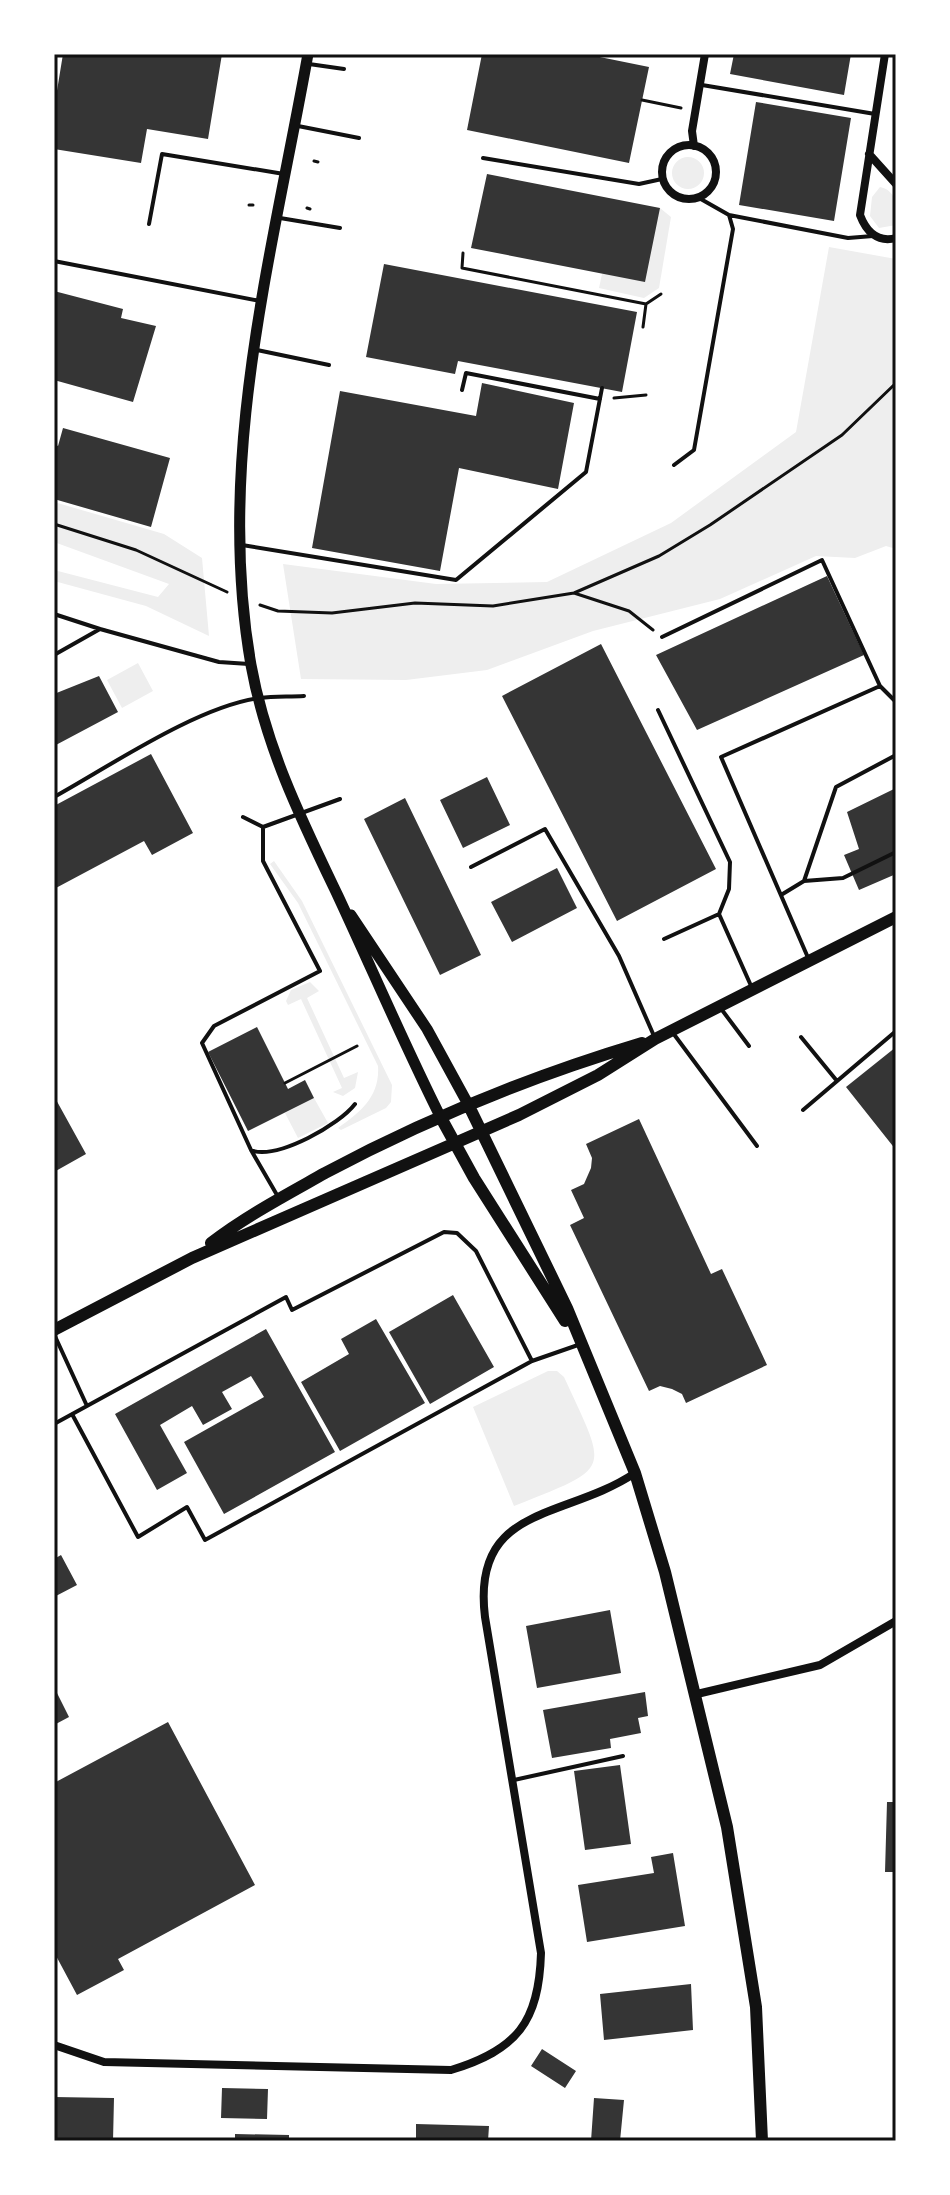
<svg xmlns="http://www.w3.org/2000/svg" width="950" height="2195" font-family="'Fira Sans Condensed',sans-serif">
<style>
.green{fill:#eee}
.building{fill:#353535}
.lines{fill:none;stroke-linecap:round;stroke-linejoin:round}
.path{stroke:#111;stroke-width:3}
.service{stroke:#111;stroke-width:4}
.minor{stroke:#111;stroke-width:8}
.tertiary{stroke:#111;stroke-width:11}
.secondary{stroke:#111;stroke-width:12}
.neatline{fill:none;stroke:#111;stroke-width:3}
</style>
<rect width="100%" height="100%" fill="#fff"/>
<path class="green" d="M672 173a16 16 0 1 1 32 0a16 16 0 1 1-32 0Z
M880,187C899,191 896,210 896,225L879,228L870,216L872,197Z
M660,208L671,217L659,288L644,298L599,288L602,274Z
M829,247L896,259V549L886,546L855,558L816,556L720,599L593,631L487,670L406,680L301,679L283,564L436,584L547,582L671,523L796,432Z
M54,502L164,534L202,558L209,636L146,606L54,581V570L158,597L169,584L54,542Z
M138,663L153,691L122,708L107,680Z
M274,861L302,901L392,1085L391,1102L386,1108L341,1130L338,1128C361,1112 380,1096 378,1066L298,903L270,864Z
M310,982L319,991L307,998L344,1078L358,1072L355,1088L343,1096L333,1092L342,1088L301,999L288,1005L286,1001L291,990Z
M314,1098L328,1123L298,1138L285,1113Z
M548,1371H557L564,1377C608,1473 614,1466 514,1506L473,1407Z"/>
<path class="building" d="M63,54H222L208,139L147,129L141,163L54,149V109Z
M482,54H585L649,67L629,163L467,130Z
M734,54H851L844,95L730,74Z
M756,102L851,118L834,221L739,205Z
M487,174L660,208L645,282L471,248Z
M384,264L637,312L622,392L458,361L455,374L366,357Z
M54,291L123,309L121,318L156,326L133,402L54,380Z
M482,383L574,403L558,489L459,468L440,571L312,548L340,391L476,416Z
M63,428L170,458L151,527L54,499V444L58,446Z
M827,576L864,655L697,730L656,655Z
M601,644L716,869L617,921L502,696Z
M99,676L118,712L54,746V694Z
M151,754L193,833L152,855L144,841L54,889V806Z
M487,777L510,825L463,848L440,800Z
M896,788V874L859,890L844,855L859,849L847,812Z
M405,798L481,955L440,975L364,819Z
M557,868L577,908L512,942L491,902Z
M257,1027L288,1089L305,1080L314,1098L248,1131L208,1052Z
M896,1047V1150L846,1087Z
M54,1096L86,1154L54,1172Z
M639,1119L711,1274L722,1269L767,1365L686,1403L682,1394L672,1389L660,1386L649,1391L570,1225L584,1218L571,1190L584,1184L591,1168L592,1158L586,1144Z
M453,1295L494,1367L430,1404L389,1332Z
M376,1319L425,1403L340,1451L301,1382L349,1354L341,1339Z
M266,1329L335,1452L224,1514L184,1442L264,1397L251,1376L222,1392L232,1409L203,1425L192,1406L160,1425L187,1473L157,1490L115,1414Z
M61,1555L77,1585L54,1597V1559Z
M610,1610L621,1673L537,1688L526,1626Z
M54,1687L69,1717L54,1725Z
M645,1692L648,1716L638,1718L641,1733L610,1739L611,1748L552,1758L543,1710Z
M168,1722L255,1885L118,1959L124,1970L77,1995L54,1952V1783Z
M620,1765L631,1844L585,1850L574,1771Z
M887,1802H896V1872H885Z
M673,1853L685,1926L587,1942L578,1885L654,1873L651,1857Z
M691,1984L693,2030L604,2040L600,1994Z
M542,2049L576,2071L565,2088L531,2066Z
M222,2088L268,2089L267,2119L221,2118Z
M54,2097L114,2098L113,2141H54Z
M594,2098L624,2100L620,2141H591Z
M416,2124L489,2126L488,2141H416Z
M235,2134L289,2135V2141H235Z"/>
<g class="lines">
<path class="path" d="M642,100L681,108
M314,161L318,162
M249,205H253
M307,208L310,209
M463,253L462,268L646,304L661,294
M643,327L646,304
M614,398L646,395
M54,524L136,550L227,592
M574,593L629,611L653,630
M260,605L278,611L332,613L415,603L493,606L574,593L659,556L710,525L842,435L896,383
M285,1083L357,1046"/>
<path class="service" d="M309,64L344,69
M702,85L875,114
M298,126L359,138
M483,158L639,184L662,179
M729,215L848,238L873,236
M280,218L340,228
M149,224L162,154L284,174
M54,261L260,301
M257,350L329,365
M462,390L466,373L600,399
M674,465L694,450L733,229L729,215L699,198
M242,545L456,580L586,472L602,388
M54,614L100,629
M662,637L822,560L880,686
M54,655L100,629L219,662L249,664
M658,710L730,862L729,889L719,914
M54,797C110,766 198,706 260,698C274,696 289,697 304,696
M243,817L263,827L340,799
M263,827V861L320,971L214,1026L202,1043L251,1150L277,1195
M471,867L545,829L619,956L654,1036
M804,881L843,878L896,852
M781,895L804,881L836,787L896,755
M664,939L719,914L752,988
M809,960L721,757L880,686L896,702
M722,1010L749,1046
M673,1033L757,1146
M801,1037L837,1081
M803,1110L896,1031
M253,1151C280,1158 339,1125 355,1104
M54,1334L87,1406
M72,1414L138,1537L187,1507L205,1540L532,1361L578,1345
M54,1424L286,1297L292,1310L444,1232L457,1233L476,1251L532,1361
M514,1780L623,1756"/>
<path class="minor" d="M885,54L860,215C866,231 877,243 896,238
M662 172a27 27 0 1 1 54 0a27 27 0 1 1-54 0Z
M694,146L692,131L705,54
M869,154L896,184
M697,1694L820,1665L896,1621
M54,2045L104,2062L451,2070C517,2050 539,2022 541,1953L485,1617C471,1504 565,1520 635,1473"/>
<path class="tertiary" d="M308,54C272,255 215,460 251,665C266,748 302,821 338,896C372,969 404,1044 440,1116
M351,915L427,1029L468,1104"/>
<path class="secondary" d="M468,1104L567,1308L635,1473L665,1572L727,1827L756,2007L762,2141
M440,1116L474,1178L565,1321
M211,1243C246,1216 286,1195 325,1173C426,1119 532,1076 642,1043
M54,1330L192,1258L519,1115L598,1075L655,1039L896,917"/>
</g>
<rect width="950" height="2195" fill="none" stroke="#ffffff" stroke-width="112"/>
<rect x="56" y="56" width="838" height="2083" class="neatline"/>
</svg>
